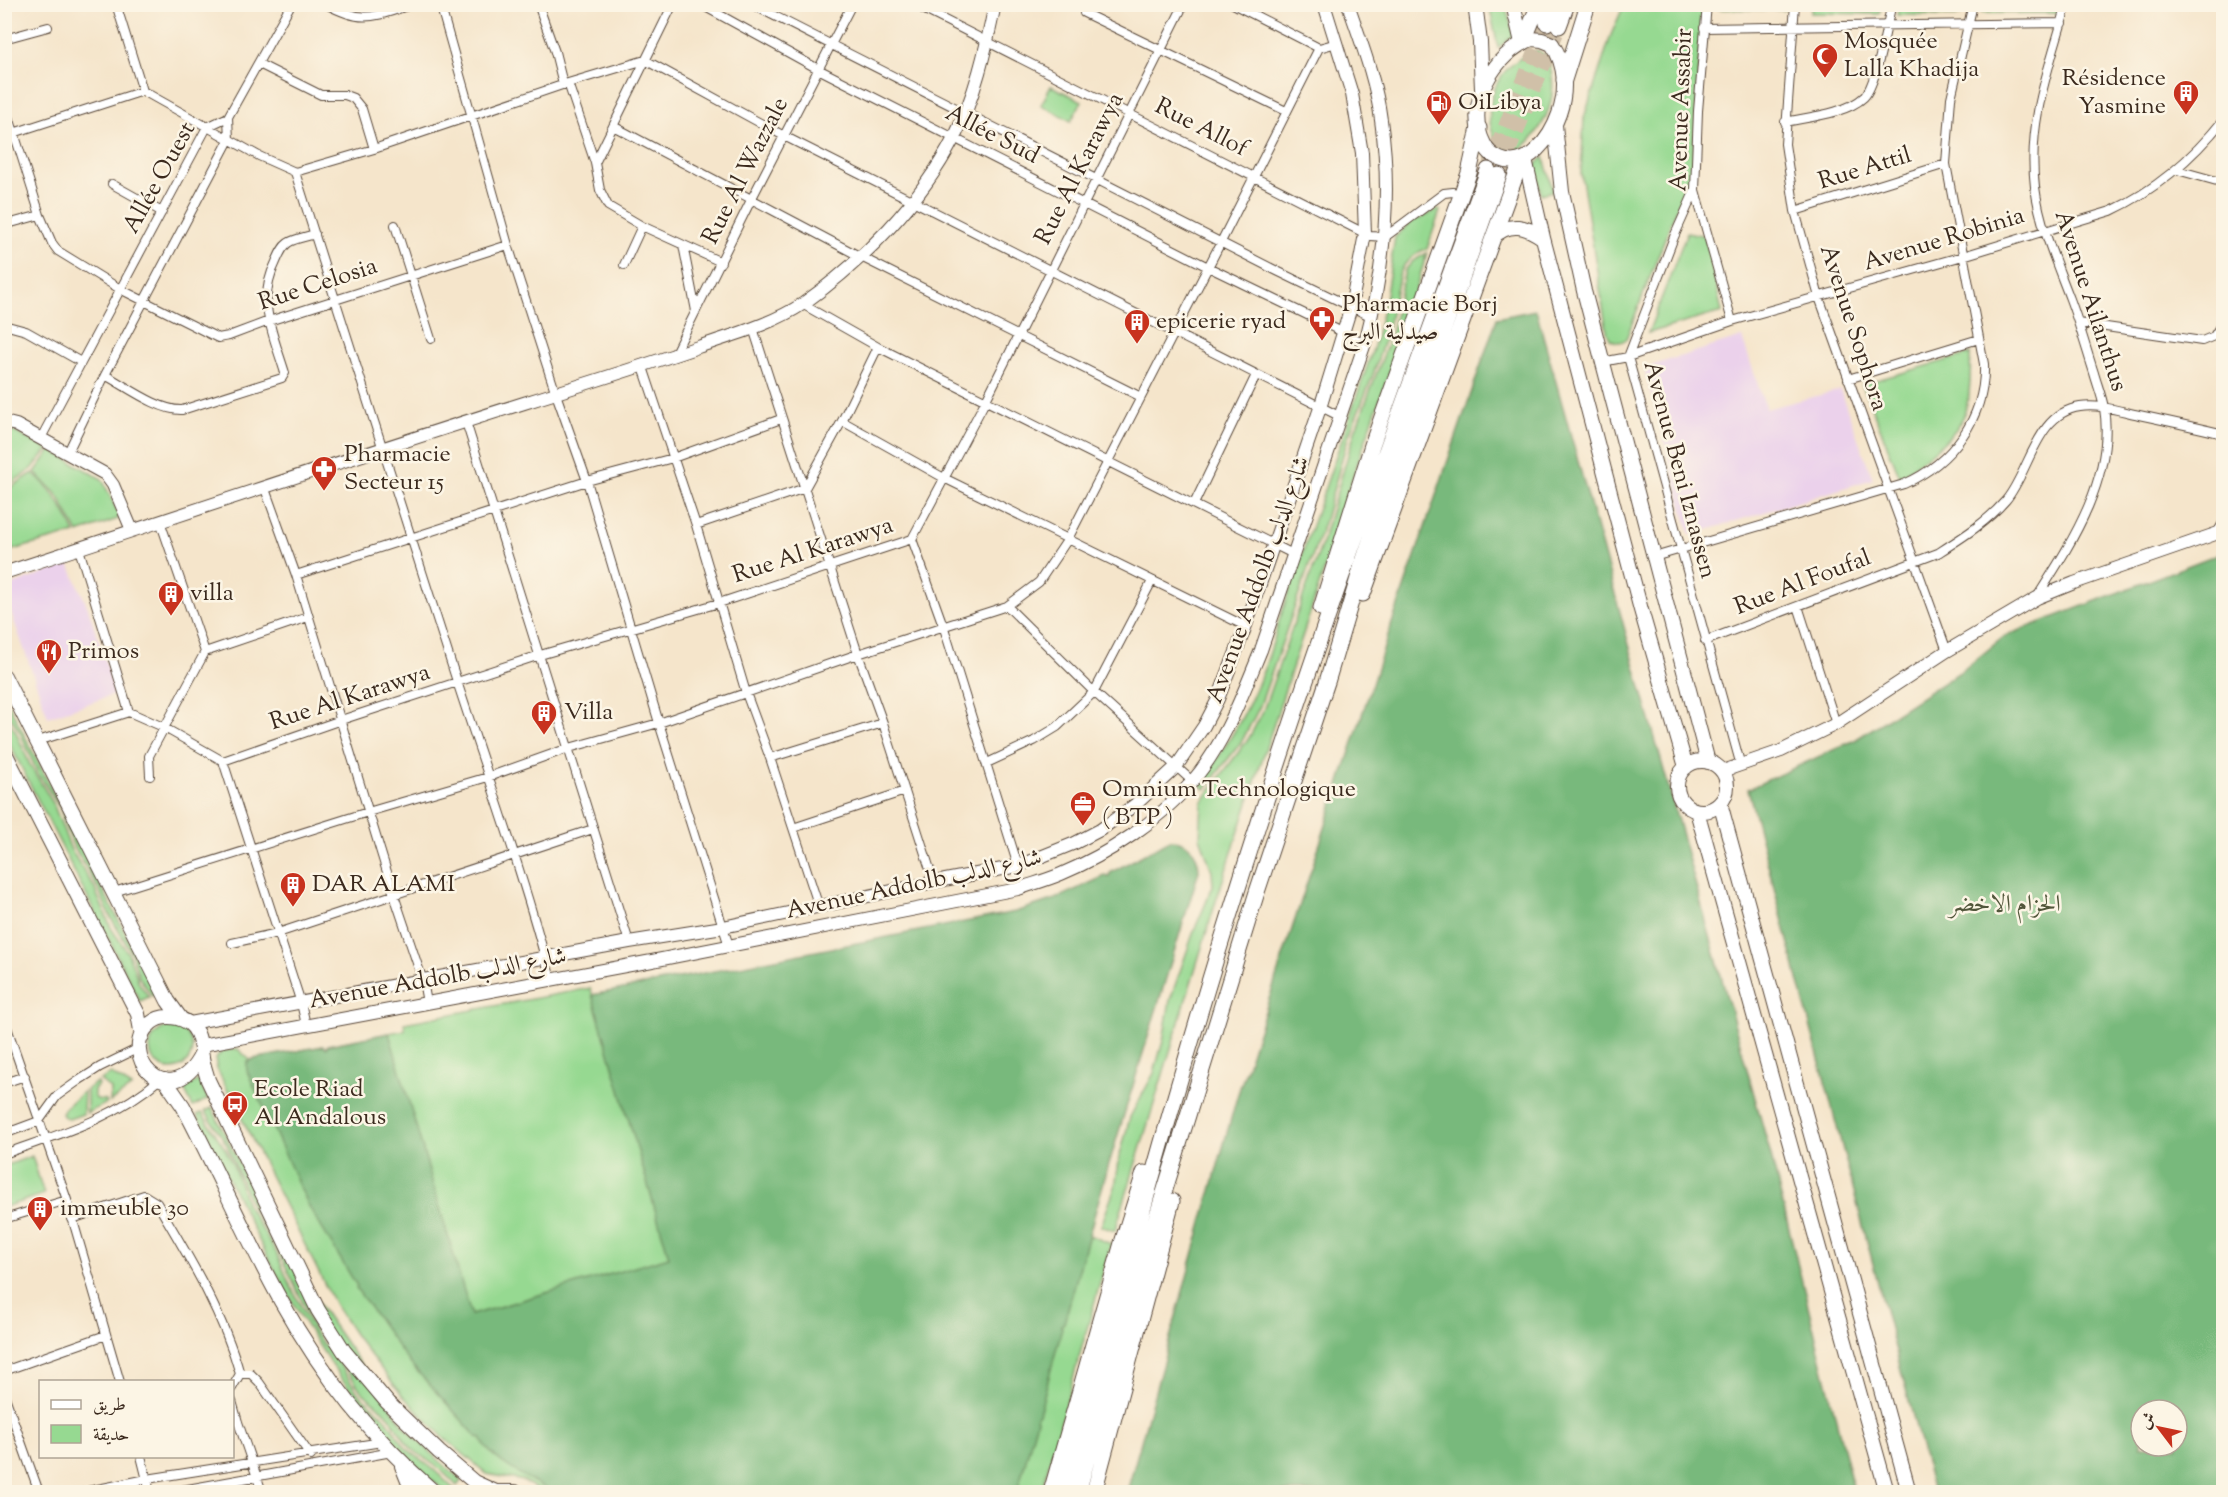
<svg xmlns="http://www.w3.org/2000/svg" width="2228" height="1497" font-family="'Sorts Mill Goudy',Amiri,serif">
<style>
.built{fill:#ebd1eb}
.green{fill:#96d991;stroke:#688258;stroke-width:1.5}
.forest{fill:#78b97b;stroke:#5a724c;stroke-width:1.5;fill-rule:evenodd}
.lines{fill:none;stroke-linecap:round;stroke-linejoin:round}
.highway-tunnel{stroke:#d0c0a8;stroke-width:15;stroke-dasharray:15 8;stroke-linecap:butt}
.street-casing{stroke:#574638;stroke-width:10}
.secondary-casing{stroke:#574638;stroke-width:14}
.primary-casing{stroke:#574638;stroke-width:16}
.highway-casing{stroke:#574638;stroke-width:17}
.street{stroke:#fff;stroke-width:8}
.secondary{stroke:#fff;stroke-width:12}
.primary{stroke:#fff;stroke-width:14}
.highway{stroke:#fff;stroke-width:15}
.labels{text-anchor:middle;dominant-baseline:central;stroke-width:5;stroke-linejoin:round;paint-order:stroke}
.poi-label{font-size:24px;fill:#3b2a1e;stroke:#fcf5e5;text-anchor:start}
.street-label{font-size:24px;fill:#3b2a1e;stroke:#fcf5e5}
.park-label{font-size:24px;fill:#52563b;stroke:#fcf5e5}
</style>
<rect width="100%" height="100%" fill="#fcf5e5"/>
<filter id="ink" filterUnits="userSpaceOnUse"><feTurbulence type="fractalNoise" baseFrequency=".0167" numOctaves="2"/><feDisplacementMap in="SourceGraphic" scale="12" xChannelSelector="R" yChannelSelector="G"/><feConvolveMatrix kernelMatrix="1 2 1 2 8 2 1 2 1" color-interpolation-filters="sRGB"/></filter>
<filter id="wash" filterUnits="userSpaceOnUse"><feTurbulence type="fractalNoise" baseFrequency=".008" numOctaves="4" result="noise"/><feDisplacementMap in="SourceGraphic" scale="24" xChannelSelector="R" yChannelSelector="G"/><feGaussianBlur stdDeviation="1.35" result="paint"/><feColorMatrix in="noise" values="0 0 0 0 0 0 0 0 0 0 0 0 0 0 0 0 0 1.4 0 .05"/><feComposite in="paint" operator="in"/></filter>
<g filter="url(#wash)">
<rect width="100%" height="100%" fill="#f5e5cb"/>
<path class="built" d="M1742,337L1766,409L1840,390L1873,479L1690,535L1644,368Z
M69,564L88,608L116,694L48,717L6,598L10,586Z"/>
<path class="green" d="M1505,5L1514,35L1498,48L1490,9Z
M1624,5H1702L1693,166L1626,339C1620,344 1616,342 1610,339L1607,332L1581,173L1584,118L1611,35Z
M1719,5V4L1786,5L1785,10L1719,9Z
M1812,5V4L1882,5L1879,14L1811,13Z
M1899,5V4L1962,5L1960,16L1897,15Z
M1984,5V4L2060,5L2058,13H1982Z
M1538,51L1547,57C1556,79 1554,104 1542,124C1500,196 1464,102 1514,63C1521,57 1529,51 1538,51Z
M1051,86L1082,101L1071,121L1041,105Z
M1544,157L1553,191L1541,194L1535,165Z
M1438,209L1440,211L1427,249L1421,251L1411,258L1405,264L1400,273L1387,331L1373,375L1348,437L1325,520L1260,706L1242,741L1205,789L1199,783C1238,734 1264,682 1279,621L1374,346L1385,301L1395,237L1417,217L1420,219Z
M1687,232L1705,236L1722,312L1648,333Z
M1427,253L1396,353L1337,522L1325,567L1217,898L1115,1231L1101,1226L1115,1187L1120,1155L1130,1117L1154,1073L1163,1041L1170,1000L1194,931L1213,886L1212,871L1200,837L1202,803L1208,793L1249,738L1263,711L1321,546L1355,431L1391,335L1405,270L1413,261Z
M1970,354C1971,374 1971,395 1964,415C1955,439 1920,461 1900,477L1862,384Z
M5,427L48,449L32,469L5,487Z
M51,450L102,479L119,515L118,519L78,533L58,496L35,472Z
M33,473C53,490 65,510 75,533L5,552V491Z
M4,695L156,994L152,996L139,977L132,954L110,916L98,888L73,845L60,808L37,772L20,732L5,709Z
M4,716L15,730L30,765L53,803L71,850L94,887L111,928L128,953L139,983L149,997L140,1001L5,735Z
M716,971L680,1240L580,1492H541L524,1481L487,1474L442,1436L403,1396L356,1337L335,1305L217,1069L215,1059L223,1051L238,1049L250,1060L323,1046L326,1048L328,1045L405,1030L404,1023L590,988L593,995Z
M150 1048a21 21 0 1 1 42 0a21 21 0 1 1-42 0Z
M111,1074L132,1087L110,1102L111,1089L100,1080Z
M198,1080L208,1099L193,1107L184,1089Z
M97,1082L98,1085L94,1090V1097L99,1100H105L107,1103L87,1113V1089Z
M84,1091L83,1114L69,1119L65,1118L62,1114L65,1108Z
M212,1108L287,1259L406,1429L461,1481L457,1486L441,1470L412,1449L406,1442L390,1417L361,1391L337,1354L314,1326L277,1248L252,1207L226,1143L205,1111Z
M202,1113L226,1150L234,1167L247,1205L275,1250L289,1283L315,1333L340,1365L358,1393L387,1420L406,1448L433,1469L454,1489L452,1492C441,1492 421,1470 413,1462C313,1365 258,1238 197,1115Z
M32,1156L44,1194L5,1207V1166Z
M1089,1235L1111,1244L1041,1492H1010L1071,1286Z"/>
<path class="forest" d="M1536,310L1770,1152L1854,1492H1127L1237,1097L1391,626L1497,318Z
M2223,552V1492H1933L1748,789L1855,740L1963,670L2005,636ZM2141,1410H2177V1446H2141Z
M1170,840C1188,839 1199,854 1199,871L1108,1167L1064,1323L1061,1325L1062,1328L1039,1414L1036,1417L1037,1420L1017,1492H552C533,1481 488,1460 481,1438L477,1437L408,1361L356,1288L357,1286L309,1207L247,1071V1063L253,1059L323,1046L326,1048L328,1045L389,1033L471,1315L669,1257L592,995L1015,912L1055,899L1105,876L1109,877L1110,873Z"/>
</g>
<g filter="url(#ink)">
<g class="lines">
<path class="highway-tunnel" d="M1488,170L1547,23
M1499,175L1559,26"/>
<g class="street-casing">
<path id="street" d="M116,4L143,91L259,156L295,172L374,149L568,83L645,60L784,136L1341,417
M326,4C365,25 374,16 414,4
M440,4L508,245L556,394L587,481L659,723L729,946
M538,4L555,52L563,84
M700,4L820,70L1208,267L1365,343
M751,4L1277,271L1372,317
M913,4L1370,236L1385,237L1444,193L1453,192L1461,195
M1233,4L1319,48
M1707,4L1698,111L1695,190L1732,321
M1795,4L1785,144L1795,211L1819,297L1947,651
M1084,13L1286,111
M1704,28L2062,23
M4,39L48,27
M259,64L321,95H345L353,98L362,109L374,149
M568,83L595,163L600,190L608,206L642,226L721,262
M4,101L40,215L52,243L58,251L120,289L218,338L229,336L269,321L508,245
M228,117L291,4
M1785,122C1808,117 1846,114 1864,97C1877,84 1886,25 1892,4
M613,126L861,257L1141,397
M4,136L143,91
M595,163L673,4
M2177,170L2224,183
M295,172C347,338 400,504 453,669C486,772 524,875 551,980
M112,184L162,212
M1695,190L1674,237L1628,357L1741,766
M1795,211L1946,164
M4,225L40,215
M395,225L431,339
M683,245L696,311
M624,265L642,226
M802,304L878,347L1293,554
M2079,323L2202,341L2214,336L2224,320
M4,325L26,331L81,362
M753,328L858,654L883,723L934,882
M674,355L752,198L852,4
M1602,362L1628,357L1732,321L1963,256L2111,211C2156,190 2193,158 2224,119
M643,367L696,525L746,693L770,758L819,907
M105,375C126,386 159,411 182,410L282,378L285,373C273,333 256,302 276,262C279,255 282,247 288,243C295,238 306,237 315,234
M1848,379L1979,339
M842,421L944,478L1245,626
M466,422L629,942
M41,438L207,127L228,117
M68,452L105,375L229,140L228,117
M264,486L296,575L394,895L423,981L427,1003
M1194,504L1256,375
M160,521L205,652
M696,525L805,488L842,421L878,347
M2217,533L2224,521
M912,539L944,628L1018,866
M79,549L129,712
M1654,557L1904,484C1952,463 1986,417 1984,364L1946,164L1951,98L1973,4
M296,575L587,481L673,458L781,419
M2037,597C2072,542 2115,476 2104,408C2102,396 2097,384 2094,373C2086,348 2079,323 2070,299C2056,262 2040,226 2035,187C2027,122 2050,65 2067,4
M1007,606L1094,692L1192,781
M1798,606L1836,724
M1705,641L1938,553C1963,537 1987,522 2006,500C2030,471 2036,413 2080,407C2099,404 2120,411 2139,415C2167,421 2195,427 2224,434
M38,741L129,712L163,727L223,761L301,1003L306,1025
M770,758L883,723
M223,761L341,720L540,655L719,603L912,539L986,400L1184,4
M987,763L1034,741L1057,727L1094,692L1152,581
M150,776L149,756L205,652L308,617
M793,828L905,791
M114,892L368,812L488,777L569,748L659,723L858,654L1007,606L1039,582L1068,539L1221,242L1319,48L1337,43
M232,943L278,933L593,829
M4,1019L67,1200L120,1382
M4,1083L25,1076
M4,1134L39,1121L57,1096L78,1081L100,1067L139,1048
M4,1154C62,1133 112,1120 160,1079
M4,1219L67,1200
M72,1219L144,1195L157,1203C189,1257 223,1313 240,1374
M4,1371L106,1335
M240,1374H251L259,1382L311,1456
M232,1388L240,1374
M4,1394L39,1492
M232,1401L238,1422L262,1492
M141,1456L150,1492
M83,1492L147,1479L382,1442
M171,1492L392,1452"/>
</g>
<g class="secondary-casing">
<path id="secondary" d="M4,422L16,425L105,474L113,485L132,530
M4,573C178,516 350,458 524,403C582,385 640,367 698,347C733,335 773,324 804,303C863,261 921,202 954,138C975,97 986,49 995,4
M1723,771L1781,751L1836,724L1947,651L2037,598L2074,583L2224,531
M190,1023L629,942L723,927L934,882L1018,866L1075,843L1100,830L1136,804L1176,767L1204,726L1218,699L1244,631L1320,408L1351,307L1365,234L1362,153L1352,94L1324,4
M202,1045L652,961L1018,889C1032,884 1047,880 1061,874C1109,854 1157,822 1191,783C1224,745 1242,696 1261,650L1365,343C1384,270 1392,195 1381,120C1376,80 1361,42 1348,4"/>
</g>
<g class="primary-casing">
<path id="primary" d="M1475,4L1480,42L1482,89
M1513,4L1522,43
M1532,39L1542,40L1552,44C1566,65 1567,91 1559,114C1551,137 1528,171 1500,159C1493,156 1487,151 1484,144C1463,105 1495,52 1532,39Z
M1555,125L1562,192L1584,291L1708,762
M1525,159L1543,238L1641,610L1686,767
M1493,237C1510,221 1526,226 1543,238
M4,676L168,1001L181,1019
M4,751L138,1014L142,1036
M1677 786a25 25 0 1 1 50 0a25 25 0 1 1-50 0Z
M1720,803L1909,1492
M1697,811L1887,1492
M201,1055C170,1116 114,1053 151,1023C158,1017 168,1016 177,1018C198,1023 200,1039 202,1057C203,1065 206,1072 208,1080L318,1310L344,1351L387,1402L439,1452L474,1482L496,1492
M165,1080L183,1106C217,1170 246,1238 281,1301C321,1373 373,1439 434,1492
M402,1466L408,1481L417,1492
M497,1492H515"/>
</g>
<g class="highway-casing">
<path id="highway" d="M1547,23L1554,4
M1559,26L1567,4
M1523,43L1539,4
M1564,80L1588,4
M1363,594L1521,161
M1321,608L1372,445L1469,173L1479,128
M1051,1492L1122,1243L1144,1173
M1066,1492C1120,1290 1175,1088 1238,888C1314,646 1401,408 1488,170
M1078,1492L1146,1251L1257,892L1327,682L1362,565L1411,420L1499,175
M1094,1492L1172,1201"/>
</g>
<use href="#street" class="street"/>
<use href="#secondary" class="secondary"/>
<use href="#primary" class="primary"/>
<use href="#highway" class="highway"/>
</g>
</g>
<defs>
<g id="mosque-pin" transform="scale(1.35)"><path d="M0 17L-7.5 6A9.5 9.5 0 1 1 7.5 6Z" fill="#c8321e" stroke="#fcf5e5"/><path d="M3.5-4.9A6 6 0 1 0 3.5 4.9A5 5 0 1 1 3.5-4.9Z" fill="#fff"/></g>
<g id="building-pin" transform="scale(1.35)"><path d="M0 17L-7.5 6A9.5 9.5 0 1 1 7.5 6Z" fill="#c8321e" stroke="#fcf5e5"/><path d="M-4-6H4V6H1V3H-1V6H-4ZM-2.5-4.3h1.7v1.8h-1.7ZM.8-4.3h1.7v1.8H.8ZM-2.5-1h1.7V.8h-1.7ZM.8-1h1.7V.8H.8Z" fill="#fff"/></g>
<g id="fuel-pin" transform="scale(1.35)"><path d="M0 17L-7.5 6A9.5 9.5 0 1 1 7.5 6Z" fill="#c8321e" stroke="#fcf5e5"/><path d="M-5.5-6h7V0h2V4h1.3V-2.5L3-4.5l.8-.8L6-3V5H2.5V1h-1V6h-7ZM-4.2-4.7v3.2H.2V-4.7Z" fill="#fff"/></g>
<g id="pharmacy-pin" transform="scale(1.35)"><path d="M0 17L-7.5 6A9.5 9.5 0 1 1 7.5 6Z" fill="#c8321e" stroke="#fcf5e5"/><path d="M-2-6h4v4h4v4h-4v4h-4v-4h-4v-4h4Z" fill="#fff"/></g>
<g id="restaurant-pin" transform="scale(1.35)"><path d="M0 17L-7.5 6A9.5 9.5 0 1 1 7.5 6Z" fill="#c8321e" stroke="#fcf5e5"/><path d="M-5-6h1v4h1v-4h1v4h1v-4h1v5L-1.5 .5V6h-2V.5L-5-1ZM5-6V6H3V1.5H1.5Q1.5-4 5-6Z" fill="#fff"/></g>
<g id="office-pin" transform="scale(1.35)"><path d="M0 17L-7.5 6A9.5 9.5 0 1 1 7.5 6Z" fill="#c8321e" stroke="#fcf5e5"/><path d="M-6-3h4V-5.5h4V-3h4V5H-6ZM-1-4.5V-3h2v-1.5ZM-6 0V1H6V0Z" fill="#fff"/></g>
<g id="bus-pin" transform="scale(1.35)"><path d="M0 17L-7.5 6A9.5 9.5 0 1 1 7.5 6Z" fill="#c8321e" stroke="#fcf5e5"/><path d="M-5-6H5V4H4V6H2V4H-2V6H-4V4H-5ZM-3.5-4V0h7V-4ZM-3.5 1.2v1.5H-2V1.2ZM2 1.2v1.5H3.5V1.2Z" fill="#fff"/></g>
</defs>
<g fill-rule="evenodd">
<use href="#mosque-pin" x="1825" y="56"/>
<use href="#building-pin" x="2186" y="93"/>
<use href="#fuel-pin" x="1439" y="103"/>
<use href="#pharmacy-pin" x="1322" y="319"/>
<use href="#building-pin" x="1137" y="322"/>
<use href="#pharmacy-pin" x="324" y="469"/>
<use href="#building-pin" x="171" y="594"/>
<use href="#restaurant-pin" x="49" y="652"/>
<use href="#building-pin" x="544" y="713"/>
<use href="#office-pin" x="1083" y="804"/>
<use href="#building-pin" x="293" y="885"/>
<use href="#bus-pin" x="235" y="1104"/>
<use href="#building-pin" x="40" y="1209"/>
</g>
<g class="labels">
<g class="poi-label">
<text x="1844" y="42">Mosquée<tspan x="1844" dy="28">Lalla Khadija</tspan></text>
<text x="2166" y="79" text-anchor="end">Résidence<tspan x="2166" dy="28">Yasmine</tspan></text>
<text x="1458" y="103">OiLibya</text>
<text x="1342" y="305">Pharmacie Borj<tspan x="1342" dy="28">صيدلية البرج</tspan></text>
<text x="1156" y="322">epicerie ryad</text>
<text x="344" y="455">Pharmacie<tspan x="344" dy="28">Secteur 15</tspan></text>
<text x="190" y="594">villa</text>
<text x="68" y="652">Primos</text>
<text x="564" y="713">Villa</text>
<text x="1102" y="790">Omnium Technologique<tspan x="1102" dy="28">( BTP )</tspan></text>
<text x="312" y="885">DAR ALAMI</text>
<text x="254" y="1090">Ecole Riad<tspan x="254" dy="28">Al Andalous</tspan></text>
<text x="60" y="1209">immeuble 30</text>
</g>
<g class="street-label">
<text transform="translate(1682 110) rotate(-88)">Avenue Assabir</text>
<text transform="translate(1201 128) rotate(27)">Rue Allof</text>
<text transform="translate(992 135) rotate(27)">Allée Sud</text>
<text transform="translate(1080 169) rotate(-63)">Rue Al Karawya</text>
<text transform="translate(1865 169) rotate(-17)">Rue Attil</text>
<text transform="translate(746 171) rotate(-63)">Rue Al Wazzale</text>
<text transform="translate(160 178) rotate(-61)">Allée Ouest</text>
<text transform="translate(1944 240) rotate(-17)">Avenue Robinia</text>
<text transform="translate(318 285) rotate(-18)">Rue Celosia</text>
<text transform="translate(2090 301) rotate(72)">Avenue Ailanthus</text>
<text transform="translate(1853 328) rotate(72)">Avenue Sophora</text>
<text transform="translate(1679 470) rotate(75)">Avenue Beni Iznassen</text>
<text transform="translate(813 551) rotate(-18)">Rue Al Karawya</text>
<text transform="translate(1259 580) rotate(-70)">Avenue Addolb شارع الدلب</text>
<text transform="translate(1803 583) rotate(-21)">Rue Al Foufal</text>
<text transform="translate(350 698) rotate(-18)">Rue Al Karawya</text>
<text transform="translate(914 885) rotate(-12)">Avenue Addolb شارع الدلب</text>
<text transform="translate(438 979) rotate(-10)">Avenue Addolb شارع الدلب</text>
</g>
<g class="park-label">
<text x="2005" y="905">الحزام الاخضر</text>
</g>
</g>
<rect width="2228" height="1497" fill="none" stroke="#fcf5e5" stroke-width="24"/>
<rect x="39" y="1380" width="195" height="78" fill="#fcf5e5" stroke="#afa495" stroke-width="1.5"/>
<rect x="51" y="1400" width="30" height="9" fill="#ffffff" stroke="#afa495" stroke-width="1.5"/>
<text x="93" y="1410" font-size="18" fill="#3b2a1e">طريق</text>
<rect x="51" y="1425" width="30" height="18" fill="#96d991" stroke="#afa495" stroke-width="1.5"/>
<text x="93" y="1440" font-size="18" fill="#3b2a1e">حديقة</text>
<g transform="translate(2159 1428) rotate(302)"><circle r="28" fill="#fcf5e5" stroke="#afa495" stroke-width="1.5"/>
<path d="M0-4.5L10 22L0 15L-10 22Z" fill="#c8321e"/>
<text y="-9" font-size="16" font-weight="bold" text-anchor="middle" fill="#3b2a1e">ش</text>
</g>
</svg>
